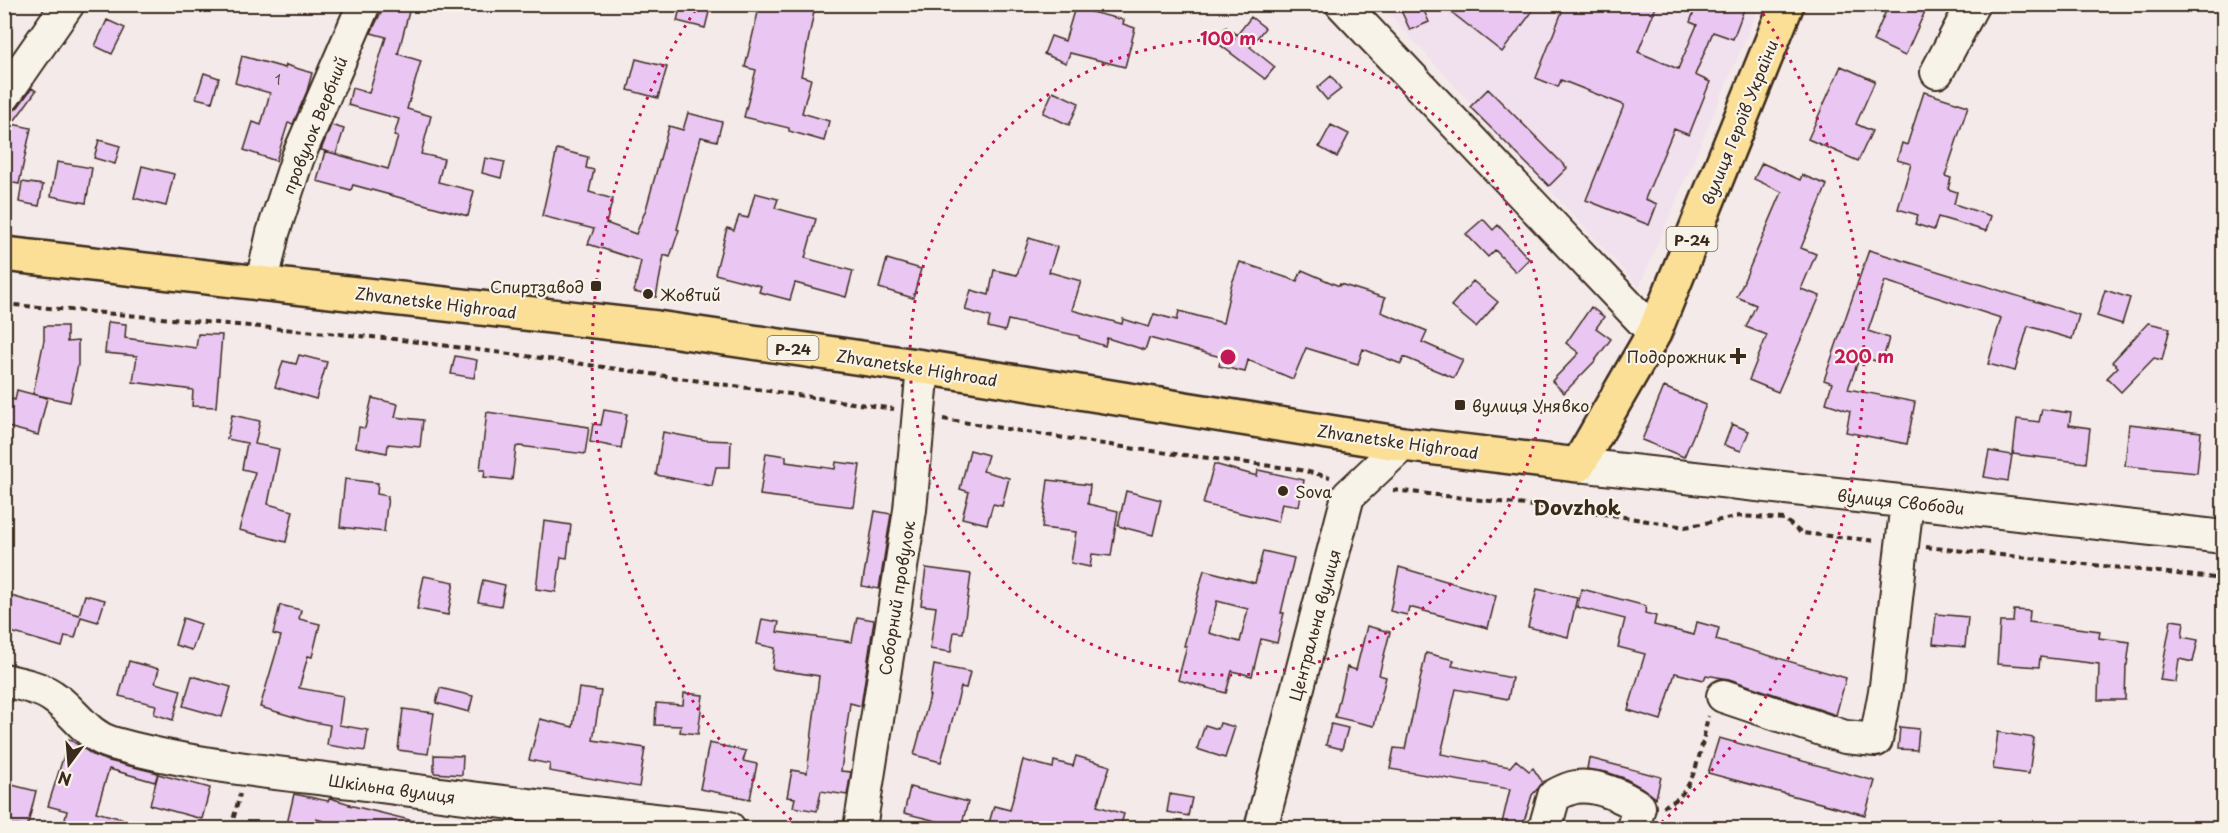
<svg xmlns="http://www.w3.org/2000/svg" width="2228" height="833" font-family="'Playpen Sans',sans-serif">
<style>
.built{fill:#f1e0ed}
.building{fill:#eac7f3;stroke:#3b2a1e;stroke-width:1.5;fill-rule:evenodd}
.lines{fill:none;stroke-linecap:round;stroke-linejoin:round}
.minor-casing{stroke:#3b2a1e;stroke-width:36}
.major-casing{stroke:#3b2a1e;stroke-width:38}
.path{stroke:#3b2a1e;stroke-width:4;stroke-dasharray:6 4.5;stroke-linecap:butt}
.minor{stroke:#f7f3e8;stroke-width:32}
.major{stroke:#fbdf96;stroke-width:33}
.ring{fill:none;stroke:#c2185b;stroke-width:3;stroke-dasharray:3 6}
.poi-dot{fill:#3b2a1e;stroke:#f7f3e8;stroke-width:2}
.labels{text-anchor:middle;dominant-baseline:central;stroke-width:4.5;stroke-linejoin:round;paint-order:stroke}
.number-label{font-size:14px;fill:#675153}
.shield{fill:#f7f3e8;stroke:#73665b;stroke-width:1.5}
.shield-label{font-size:15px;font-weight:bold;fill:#3b2a1e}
.street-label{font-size:16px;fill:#3b2a1e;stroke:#f7f3e8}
.poi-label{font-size:16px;fill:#3b2a1e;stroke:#f7f3e8;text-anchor:start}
.quarter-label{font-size:20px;font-weight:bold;fill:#3b2a1e;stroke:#f7f3e8}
.centre{fill:#c2185b;stroke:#f7f3e8;stroke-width:3}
.ring-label{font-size:18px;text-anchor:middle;font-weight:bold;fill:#c2185b;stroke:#f7f3e8;stroke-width:4.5;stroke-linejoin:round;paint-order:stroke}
</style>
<rect width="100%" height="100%" fill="#f4eaea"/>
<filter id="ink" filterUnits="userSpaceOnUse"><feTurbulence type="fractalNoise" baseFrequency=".0167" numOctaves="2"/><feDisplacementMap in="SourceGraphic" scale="12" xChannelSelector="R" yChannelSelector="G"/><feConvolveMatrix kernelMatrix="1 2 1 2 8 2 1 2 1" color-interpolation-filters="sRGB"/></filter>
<g filter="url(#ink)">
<path class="built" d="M1381,5H1760L1639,287Z"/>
<path class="building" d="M385,4H411L398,54L421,61L407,109L431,116L421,154L444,159L438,182L474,191L468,216L353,185L351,190L317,181L325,151L388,169L398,137L394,136L399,119L348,105L352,88L369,93L386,37L371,33Z
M681,4H711L705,28L677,21Z
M760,4H785L814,12L801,76L811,79L802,113L829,121L824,141L789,131V128L744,117L756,70L745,67Z
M1076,4H1093L1091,12L1124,20L1123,24L1135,28L1125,67L1070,53L1066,63L1044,54L1051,36L1065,41Z
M1398,4H1421L1429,22L1410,30Z
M1441,4H1538L1502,52Z
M1565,4H1657L1638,52L1678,69L1697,25L1690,22L1697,4H1746L1733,39L1713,32L1695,75L1710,82L1689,135L1674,129L1645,199L1657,204L1649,225L1586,200L1624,105L1561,80L1558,87L1536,78Z
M1889,4H1916L1926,9L1905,56L1873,41Z
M1251,17L1265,28L1250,47L1275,67L1265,79L1215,41L1226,27L1237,35Z
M107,20L125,28L112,54L95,46Z
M242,56L285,68L286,65L312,73L307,91L293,124L288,123L276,161L244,150L253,122L261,125L270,93L235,83Z
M636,59L667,67L658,98L628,90Z
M1841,66L1875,81L1856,124L1872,131L1858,161L1808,139Z
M204,73L219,78L212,102L196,98Z
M1331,76L1341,89L1327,100L1317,88Z
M32,88L36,91L12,124L31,128L19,184L4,181V114L12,112L18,107Z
M1488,89L1567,168L1549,186L1470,107Z
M1053,91L1079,103L1069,125L1043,113Z
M1924,92L1968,106L1945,176L1951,178L1948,189L1957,192L1954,204L1991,216L1986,231L1938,217L1934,230L1915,224L1918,215L1898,209L1911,164L1897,160L1902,143L1907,145Z
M688,113L722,122L717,141L701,137L677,229L679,230L670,257L664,255L656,297L634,292L641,261L588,244L594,229L542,216L557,149L588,157L586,168L594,170L589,192L613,199L606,223L636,234L646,209L669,126L683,130Z
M331,125L344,129L336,154L321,150Z
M1331,125L1349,134L1337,157L1319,147Z
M99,140L120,146L115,164L94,158Z
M485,158L505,162L501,178L482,173Z
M57,162L92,168L86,203L51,196Z
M1762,163L1800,180L1802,175L1827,185L1801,248L1816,254L1801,289L1820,296L1778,392L1749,380L1767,335L1746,327L1756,305L1737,297L1782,192L1754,179Z
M142,166L174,174L166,206L134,198Z
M22,182L43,185L39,206L19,202Z
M755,193L778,199L775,208L816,219L805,258L853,271L846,297L795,283L790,300L759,292L761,286L715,274L727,228L734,230L739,216L748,218Z
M1483,219L1493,230L1498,225L1529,259L1516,272L1495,250L1488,257L1466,234Z
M1029,238L1057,247L1049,272L1081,281L1072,310L1122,324L1123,319L1149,327L1154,314L1177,320L1179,311L1223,323L1231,286L1240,262L1297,281L1302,270L1339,286L1340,284L1385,298L1381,312L1427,331L1422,342L1463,360L1454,378L1404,357L1401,364L1363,349L1358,364L1306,348L1293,379L1248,360L1245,372L1219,366L1221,357L1149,338L1145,350L1107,338L1105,346L1079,338V336L1008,320L1005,331L988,327L990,317L965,310L971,290L989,295L994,270L1017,275Z
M1869,250L2079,315L2072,339L2028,326L2015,371L1988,364L2001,318L1885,281L1868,331L1889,338L1882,363L1860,356L1848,389L1915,402L1907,444L1846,432L1850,411L1826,403L1832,383L1824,380Z
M887,259L921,269L913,298L879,288Z
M1473,281L1498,302L1476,327L1451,306Z
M2105,290L2130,298L2122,324L2097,316Z
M1591,307L1604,317L1596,328L1611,339L1594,362L1564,393L1552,381L1579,353L1566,343Z
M108,322L126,324L125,338L196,348L198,334L222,335L216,407L192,406L193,390L133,382L137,356L105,353Z
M2148,323L2170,328L2162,360L2154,358L2121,392L2107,378L2118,367L2112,362Z
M44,326H67V342L78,341V365L70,402L33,394L44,340Z
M299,355L327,362L316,399L275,387L283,361L296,364Z
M455,356L477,360L474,378L451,374Z
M1664,387L1706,405L1684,457L1642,440Z
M17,390L47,398L38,435L4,426V397L15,400Z
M372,398L398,404L395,417L423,420L420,447L388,444L387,453L356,447L359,427L365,428Z
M2042,409L2071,413L2069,425L2090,428L2086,463L2013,454L2017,419L2039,422Z
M604,410L627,414L621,448L590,442L593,424L601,425Z
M487,412L589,427L585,454L519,446L516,447L512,480L484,477L485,470H480Z
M232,415L260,421L255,444L279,449L268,504L293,511L286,542L239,530L255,472L242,469L247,443L227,439Z
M1732,424L1749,431L1741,451L1724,445Z
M2129,424L2201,432L2197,473L2125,466Z
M663,432L705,440L731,441L730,467H716L712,486L656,475Z
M970,450L988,455L983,471L1009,478L1002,506L993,504L987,524L962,518L969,492L960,489Z
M1989,451L2012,455L2008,481L1984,477Z
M766,453L786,456V462L835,469L836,462L860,465L854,507L760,495Z
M1214,464L1257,476L1258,470L1304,480L1299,506L1282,503L1278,522L1203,504Z
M345,479L378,483L377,494L388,496L384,532L340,527Z
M1048,480L1090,485L1088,504L1118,511L1111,556L1092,554L1090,567L1071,563L1076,532L1042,528Z
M1126,491L1161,500L1153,535L1118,526Z
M875,511L891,514L879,589L862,586Z
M544,521L571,525L567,558L561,557L556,592L536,589Z
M1263,551L1294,558L1281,613H1284L1277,643L1261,639L1252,676L1232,671L1226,693L1178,680L1187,646H1184L1204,570L1255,583ZM1217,601L1248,609L1240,642L1209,633Z
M1399,567L1496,596L1488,628L1409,607L1407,615L1390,611Z
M926,568L971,574L963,633L954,632L951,652L930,649L936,607L921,605Z
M424,576L454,582L448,615L417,609Z
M483,580L505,585L501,606L478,602Z
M1537,589L1577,598L1568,637L1528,627Z
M1582,589L1646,606L1645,613L1656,616L1654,625L1694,635L1697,622L1719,628L1716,640L1846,678L1836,715L1729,679L1706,675L1704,680L1675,673L1661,720L1628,710L1645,654L1618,647L1625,619L1577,607Z
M4,594L79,615L85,595L105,600L98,622L81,617L75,638L65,636L62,647L4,630Z
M280,605L301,610L299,619L320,624L312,657L308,656L299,688L343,696L339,725L368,730L365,751L327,745L330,725L308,721L260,707L281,636L273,634Z
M2014,610L2030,611L2029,622L2100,631L2099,638L2130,642L2127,665H2126L2125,700H2098L2099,664L2040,657L2039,667L1997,664L2000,622H2013Z
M1936,614L1968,617L1965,647L1933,644Z
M857,617L874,620L861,706L850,703L841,771L851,772L847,795L821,791L817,811L793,807L795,798L787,797L792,770L807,773L819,676L772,669L775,648L757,644L762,619L779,622L777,632L852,642Z
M183,618L201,624L192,650L175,645Z
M2171,620L2184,622L2182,637L2198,640L2193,662L2179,659L2176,682L2160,680Z
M1367,626L1390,632L1379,675L1386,677L1374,726L1335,717L1347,667L1356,670Z
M1426,653L1454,660L1452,666L1512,678L1508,699L1456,689L1441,754L1510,767L1516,760L1529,771L1533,768L1543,783L1532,795L1522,828L1502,823L1510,789L1390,769L1394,748L1405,749Z
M129,661L159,669L155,683L181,690L173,720L154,714L156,705L119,696Z
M934,665L970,672L966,688L961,687L941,762L914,755L930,696H929Z
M192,676L231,687L222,717L183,706Z
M440,688L473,696L469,712L436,703Z
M579,688L601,691L593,740L645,748L639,787L549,771L550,764L529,760L540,719L573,727Z
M684,693L703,695L698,734L680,732L681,726L655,725L656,703L683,705Z
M403,709L434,713L428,754L398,750Z
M1220,723L1235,727L1225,758L1197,749L1205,725L1218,729Z
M1331,724L1348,728L1342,749L1326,745Z
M1900,727L1919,729L1917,750L1898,749Z
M1998,732L2034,738L2029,774L1993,769Z
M1719,738L1875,781L1865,815L1708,773Z
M69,739L93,755L105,760L158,773L155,782L109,769L96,812L138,823L137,828H63L67,811L48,806Z
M709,743L746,751L743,761L757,764L750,799L700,789Z
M434,755L463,756L462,775L434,773Z
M1076,756L1110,766L1097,806L1124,814L1120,828H1007L989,823L994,806L1010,810L1023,760L1053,768L1054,761L1073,766Z
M1589,758L1661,777L1656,798L1642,788L1624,778L1606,772L1587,769Z
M158,774L210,788L202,819L150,805Z
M4,783L36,791L27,828L4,823Z
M910,787L968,802L961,827L904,813Z
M294,794L328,801L330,798L350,804L349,805L418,822V828H348L316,819L314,828H286Z
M1170,794L1192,798L1188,816L1167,812Z"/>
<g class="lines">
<g class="minor-casing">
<path id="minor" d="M1342,4L1654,333
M1937,72L1973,4
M4,96L68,4
M262,282L273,233L298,157L364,4
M1578,465L2224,537
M4,680C19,684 39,687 52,696C74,710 85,735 112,743C189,765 271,772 350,782C476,799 602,815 729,828
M1723,696L1845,737L1876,740L1886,686L1907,502
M860,828L910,510L923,367
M1261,828L1348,496L1403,444
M1545,828L1554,796C1561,792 1568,788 1576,787C1596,784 1623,796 1639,807L1633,828"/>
</g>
<g class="major-casing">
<path id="major" d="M4,254L657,328L923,367L1403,444L1578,465L1654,333L1787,4"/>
</g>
<path class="path" d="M4,304L394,339L541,358L894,409
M943,419L1136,449L1296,469L1330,477
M1393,490L1605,514L1685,527L1740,516L1784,519L1801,533L1877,541
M1926,547L2224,579
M1663,807C1668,804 1675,801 1679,797C1697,780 1703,740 1708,716
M231,828L240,794"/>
<use href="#minor" class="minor"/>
<use href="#major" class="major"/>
</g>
</g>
<g class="ring">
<circle cx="1228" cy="357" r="318"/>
<path d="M798 826A636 636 0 0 1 698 6M1758 6A636 636 0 0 1 1658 826"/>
</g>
<g class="poi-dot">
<rect x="590" y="280" width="12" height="12" rx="3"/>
<circle cx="648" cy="294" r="6"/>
<path d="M1735 347h6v6h6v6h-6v6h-6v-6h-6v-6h6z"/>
<rect x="1454" y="399" width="12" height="12" rx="3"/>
<circle cx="1283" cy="491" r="6"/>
</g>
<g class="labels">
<g class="number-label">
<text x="278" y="79">1</text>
</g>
<g class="shield">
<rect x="1666.5" y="227" width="51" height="24" rx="4.5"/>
<rect x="767.5" y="336" width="51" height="24" rx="4.5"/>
</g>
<g class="shield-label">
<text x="1692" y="239">Р-24</text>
<text x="793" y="348">Р-24</text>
</g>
<g class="street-label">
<text transform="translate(1739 122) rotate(-68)">вулиця Героїв України</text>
<text transform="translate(314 125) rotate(-68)">провулок Вербний</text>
<text transform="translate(436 302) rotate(7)">Zhvanetske Highroad</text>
<text transform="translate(917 367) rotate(9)">Zhvanetske Highroad</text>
<text transform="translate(1398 441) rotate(8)">Zhvanetske Highroad</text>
<text transform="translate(1901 501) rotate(6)">вулиця Свободи</text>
<text transform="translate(896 598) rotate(-81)">Соборний провулок</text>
<text transform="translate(1314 625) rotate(-75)">Центральна вулиця</text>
<text transform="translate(392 788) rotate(8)">Шкільна вулиця</text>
</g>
<g class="poi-label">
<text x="584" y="286" text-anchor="end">Спиртзавод</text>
<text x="660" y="294">Жовтий</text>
<text x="1726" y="356" text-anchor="end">Подорожник</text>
<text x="1472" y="405">вулиця Унявко</text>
<text x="1295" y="491">Sova</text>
</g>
<g class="quarter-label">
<text x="1577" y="507">Dovzhok</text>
</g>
</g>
<circle cx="1228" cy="357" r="9" class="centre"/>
<g class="ring-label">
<text x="1228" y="45">100 m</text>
<text x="1864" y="363">200 m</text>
</g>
<rect width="2228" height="833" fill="none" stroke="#f7f3e8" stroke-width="24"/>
<rect x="12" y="12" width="2204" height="809" fill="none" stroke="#3b2a1e" stroke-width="2" filter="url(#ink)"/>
<g transform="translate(69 764) rotate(196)" stroke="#f7f3e8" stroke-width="4.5" paint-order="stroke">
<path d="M0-4.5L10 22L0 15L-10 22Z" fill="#3b2a1e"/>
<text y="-9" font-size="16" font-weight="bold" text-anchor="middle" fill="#3b2a1e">N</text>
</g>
</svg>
